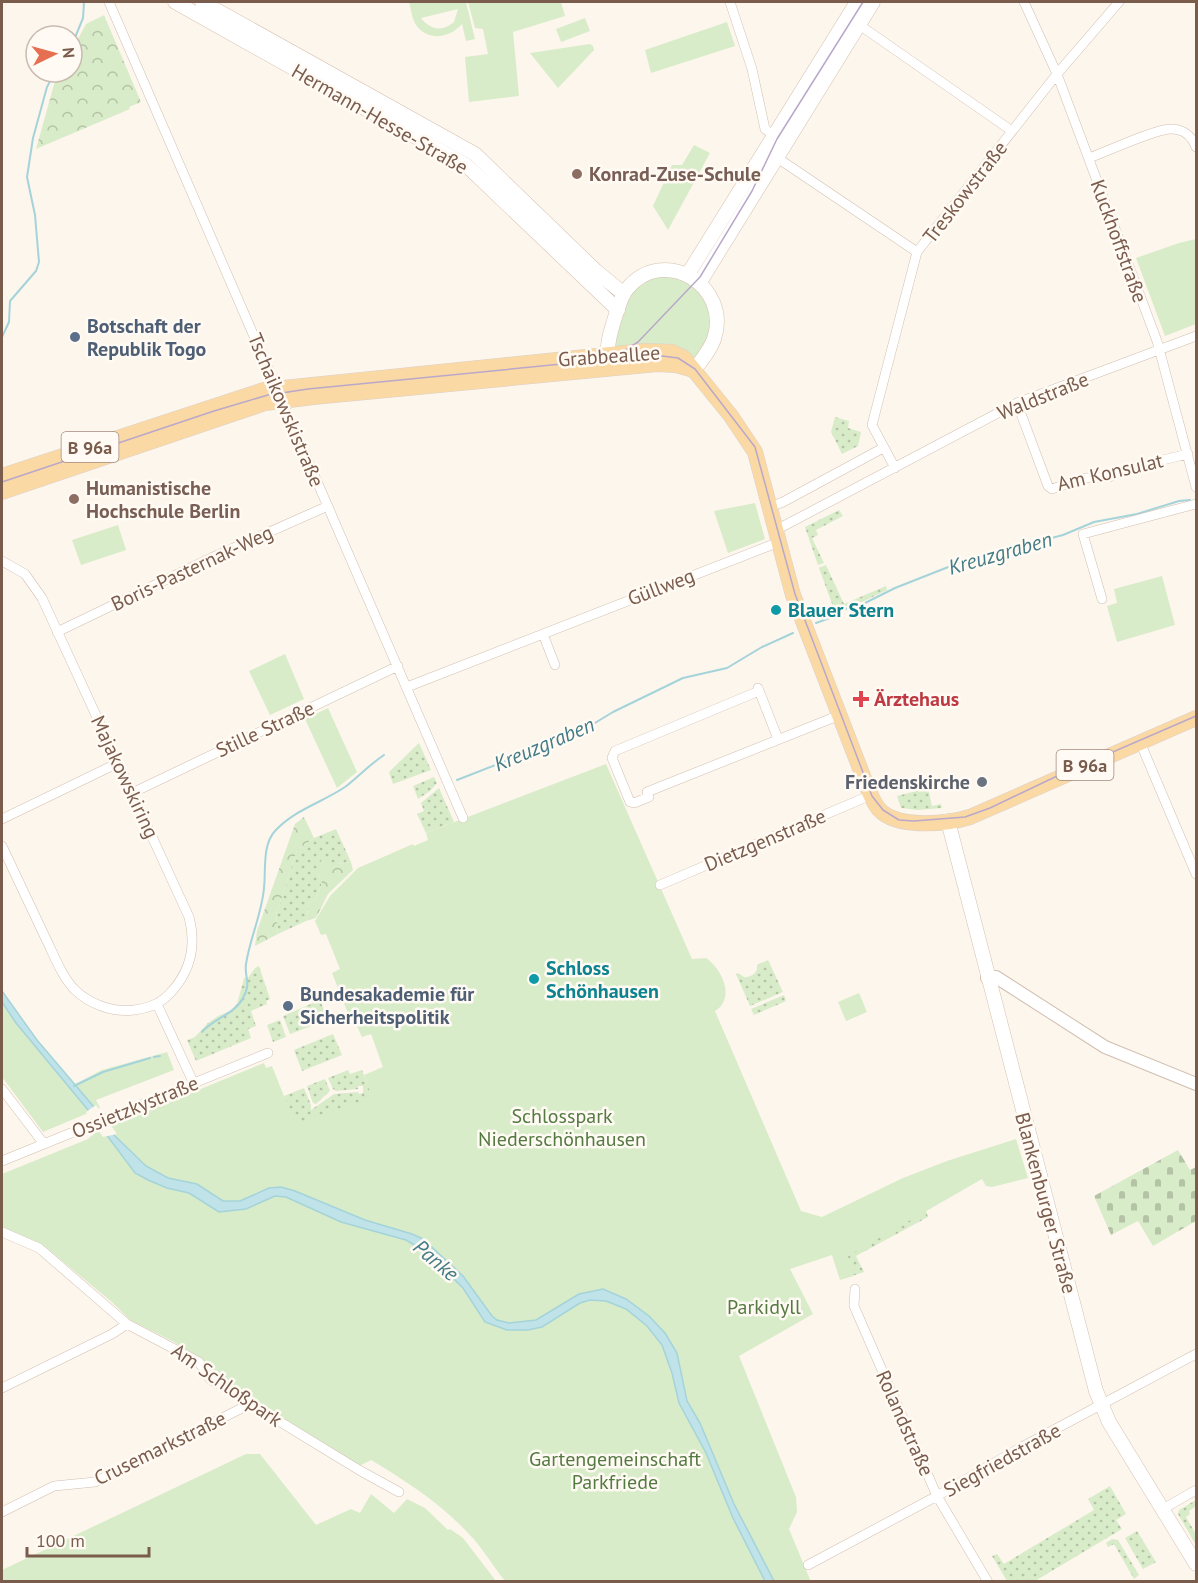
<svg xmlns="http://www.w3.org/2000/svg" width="1198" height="1583" font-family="'PT Sans',sans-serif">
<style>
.grass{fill:url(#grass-dots)}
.forest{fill:url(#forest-crowns)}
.cemetery{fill:url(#cemetery-stones)}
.green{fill:#d8ecc9;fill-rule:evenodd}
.water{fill:#bfe3e8;stroke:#a5d3da;stroke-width:1.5}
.pier{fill:#fdf6ec}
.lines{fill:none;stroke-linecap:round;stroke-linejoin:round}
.stream{stroke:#a5d3da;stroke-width:2}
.minor-casing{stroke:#d1beb0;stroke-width:10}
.tertiary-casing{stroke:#d1beb0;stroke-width:14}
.secondary-casing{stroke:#d6c0b0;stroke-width:15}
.primary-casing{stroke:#dad1cd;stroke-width:16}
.minor{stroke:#fff;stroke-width:9}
.tertiary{stroke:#fff;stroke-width:12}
.secondary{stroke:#fff;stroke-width:14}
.primary{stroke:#fbd9a5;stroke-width:15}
.tram{stroke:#b9a8c9;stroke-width:1.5}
.education-dot{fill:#8d6e63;stroke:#fffaf3;stroke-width:2}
.service-dot{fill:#5c6f8a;stroke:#fffaf3;stroke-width:2}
.culture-dot{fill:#0f9aa8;stroke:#fffaf3;stroke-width:2}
.health-dot{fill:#e0444e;stroke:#fffaf3;stroke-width:2}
.worship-dot{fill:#6b7280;stroke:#fffaf3;stroke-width:2}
.labels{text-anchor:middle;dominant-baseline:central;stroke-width:5;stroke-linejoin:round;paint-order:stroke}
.shield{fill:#fffaf3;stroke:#a28b7f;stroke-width:1.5}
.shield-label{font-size:18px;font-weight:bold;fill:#7a5c4d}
.street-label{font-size:20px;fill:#7a5c4d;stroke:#fffaf3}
.education-label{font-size:20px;font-weight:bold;fill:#785e54;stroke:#fffaf3;text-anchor:start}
.service-label{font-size:20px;font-weight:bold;fill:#4e5e75;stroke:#fffaf3;text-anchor:start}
.culture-label{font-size:20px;font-weight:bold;fill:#0d838f;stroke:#fffaf3;text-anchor:start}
.health-label{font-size:20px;font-weight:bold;fill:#be3a42;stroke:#fffaf3;text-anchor:start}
.worship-label{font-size:20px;font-weight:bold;fill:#5b616d;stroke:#fffaf3;text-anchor:end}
.park-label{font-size:20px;fill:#537a41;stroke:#fffaf3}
.water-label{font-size:21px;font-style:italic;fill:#437c86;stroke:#fffaf3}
</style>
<defs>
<pattern id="grass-dots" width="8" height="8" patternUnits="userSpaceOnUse" patternTransform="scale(1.5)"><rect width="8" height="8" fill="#d8ecc9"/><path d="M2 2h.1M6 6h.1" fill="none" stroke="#b4c2a5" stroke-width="1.8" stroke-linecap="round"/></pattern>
<pattern id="forest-crowns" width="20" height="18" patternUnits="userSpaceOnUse" patternTransform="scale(1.5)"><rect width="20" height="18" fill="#d8ecc9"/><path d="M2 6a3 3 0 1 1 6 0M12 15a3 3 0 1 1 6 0" fill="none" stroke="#b4c2a5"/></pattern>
<pattern id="cemetery-stones" width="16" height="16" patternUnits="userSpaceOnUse" patternTransform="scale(1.5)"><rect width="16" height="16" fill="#d8ecc9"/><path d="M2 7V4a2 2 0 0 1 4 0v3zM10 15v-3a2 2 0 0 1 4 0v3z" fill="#b4c2a5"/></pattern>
</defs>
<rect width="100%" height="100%" fill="#fdf6ec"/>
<path class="grass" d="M835,417L849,421L848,428L861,432L858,446L842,454L831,432Z
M839,510L843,516L816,530L818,535L812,538L824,563L818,565L805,527Z
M826,565L844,604L886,586L887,590L862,602L842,607L835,612L819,568Z
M419,743L431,770L393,784L389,772Z
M434,777L437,783L430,791L418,799L413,786Z
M439,788L454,822L426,833L417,814L424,811L421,803Z
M928,788L932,806L941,804L942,808L918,810L901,808L897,796Z
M336,829L351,862L337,864L318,873L322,883L316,899L309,903L306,921L278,934L276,915L297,850L314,838Z
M768,960L783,992L750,1006L736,974L738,973L744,977C752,977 758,973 757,965Z
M259,966L270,999L266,1001L267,1004L251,1011L256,1026L248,1029L251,1038L196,1061L187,1040L195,1037L208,1023L218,1016L230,1011L237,1004L244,978H248L255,968Z
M784,995L786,1001L754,1015L751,1009Z
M320,1000L328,1020L290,1034L283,1016Z
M280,1020L286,1037L273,1042L267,1025Z
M333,1034L342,1055L302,1071L294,1050Z
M348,1070L350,1074L362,1070L378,1113L294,1124L284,1096L304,1088L311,1105V1110L334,1094L358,1092L359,1094L363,1093V1086H358V1089L336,1091L333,1089L328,1078Z
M325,1079L330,1091L316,1104L313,1103L307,1086Z
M919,1190L928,1217L856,1256L864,1272L843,1279L828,1222Z
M1110,1486L1126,1514L1116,1520L1122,1529L1035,1581H1007L992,1556L997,1554L1004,1564L1094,1510L1088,1499Z
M1196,1500V1506L1189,1511L1190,1514L1186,1517L1196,1534V1545L1178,1514L1179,1510Z
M1137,1531L1156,1562L1143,1569L1125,1538Z
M1112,1539L1118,1540L1139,1575L1134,1579L1114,1544L1108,1547L1106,1543Z"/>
<path class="forest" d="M104,15L141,102L129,107L130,109L36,149L55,81L60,72H72V50L86,24Z
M304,817L314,838L297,850L276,915L278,934L255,946L257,931L295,824Z
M321,860L337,864L351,862L353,870L328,894L316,918L306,921L309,903L316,899L322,883L318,873Z"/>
<path class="cemetery" d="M1178,1150L1190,1170L1196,1167V1221L1153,1246L1138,1221L1111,1235L1094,1196Z"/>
<path class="green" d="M409,2H466L475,39L466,41L462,24C450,38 428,42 416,25C412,19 411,9 409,2ZM458,9L454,22C443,32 430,30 421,18Z
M468,2H561L565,16L513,32L519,96L469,102L465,57L488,54L483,29L475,28Z
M585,18L590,31L561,42L556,29Z
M727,22L735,46L651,73L645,50Z
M590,44L593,46L594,50L558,88L530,53Z
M694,145L710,153L668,230L653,206L672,165H682Z
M1196,239V324L1165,336L1136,258L1179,243Z
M669,275L693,283L712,312L711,339L694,359L614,348C618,324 625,288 650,278C655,276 663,276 669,275Z
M755,503L765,539L728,553L714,511Z
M118,525L126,550L81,565L72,540Z
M1162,576L1175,625L1117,642L1107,606L1117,603L1114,589Z
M285,654L304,699L270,715L249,671Z
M328,708L357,772L337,788L305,719Z
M606,764L692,959L706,958C722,969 736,998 715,1011L801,1211L822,1217L903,1178L947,1161L1016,1139L1028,1178L992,1187L986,1186L982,1179L848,1256L853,1276L840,1280L832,1255L790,1269L813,1314L739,1356L796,1497L797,1512L789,1529L811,1582L505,1581C493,1566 482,1547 468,1533C440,1503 406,1481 371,1460L361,1465L354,1463L216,1376L200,1359L174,1342L130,1320L113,1303L43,1245L2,1228V1174L88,1139L96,1132L264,1063L266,1068L272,1066L295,1124L372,1098L364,1075L383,1067L371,1034L362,1037L352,1015L349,1016L332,973L340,969L326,934L321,935L315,921L330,896L358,868L413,844L414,846L428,840L426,833Z
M859,993L867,1012L846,1021L838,1002Z
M2,1002L16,1023L66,1084H75L102,1070L167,1052L174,1070L96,1100L100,1108L43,1132L2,1077Z
M246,1454H260L316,1525L351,1509L360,1513L371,1494L394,1513L407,1499L425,1508L448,1530L450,1529L463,1538L496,1581H2V1570Z"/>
<path class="water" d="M2,991L37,1040L94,1107L115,1136L146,1166L168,1178L197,1184L223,1201H240L269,1188L281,1187L295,1191L365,1220L412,1234L423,1239L463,1276L492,1316L497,1320L509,1323L536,1320L579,1294L603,1289L626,1299L649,1316L665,1333L677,1353L687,1401L700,1423L734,1504L774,1581H765L733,1518L706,1453L679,1403L672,1373L662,1345L647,1326L626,1309L606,1301L590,1300L580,1303L542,1327L528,1330H507L485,1322L463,1288L429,1254L406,1240L341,1222L286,1197L275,1196L246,1209L219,1212L189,1193L167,1188L148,1180L135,1173L88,1110L16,1023L2,1002Z"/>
<path class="pier" d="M96,1105L117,1134L103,1137L86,1112Z"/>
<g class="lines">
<path class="stream" d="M72,45L83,18L84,2
M2,337L9,322L10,301L36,271L39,262L35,215L27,177L33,138L47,87L55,72
M816,623L835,616L849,607L863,604L895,588L961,562L1063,535L1094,522L1137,514L1179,501L1190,500
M457,780L580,732L613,712L683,678L727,668L762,647L793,633
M202,1032C214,1018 234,1015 243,998C252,982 244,978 246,964C250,938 262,913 264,888C266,871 262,845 275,831C294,810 323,802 345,787C358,777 369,765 384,755
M154,1057L160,1056
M74,1086L103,1072L150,1058"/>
<g class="minor-casing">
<path id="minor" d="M109,2L463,818
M730,2L752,69L765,129L773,135L776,157L917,252
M1024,2L1057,74L1157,341L1196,487
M858,24L1012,131
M1089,158C1106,152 1155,129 1171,129C1183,129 1192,136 1196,147
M1017,403L1048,486L1052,489L1085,478L1109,477L1137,466L1188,454
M895,468L872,425L917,252L1057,74L1119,2
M770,507L783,502L883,448
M776,530L1017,403L1196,336
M2,561L25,574L42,598L189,917C196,944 192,968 173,990C162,1003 150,1008 134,1010C113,1013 89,1004 74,989C61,975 54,955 45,937C31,907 16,876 2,846
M1102,599L1083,534L1196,504
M57,632L213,557L328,506
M543,634L555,665
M407,687L779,542
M758,688L778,739
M759,691L615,751L612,758L630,802L634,803L649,797L647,792L840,715
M1140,742L1196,874
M132,793L398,666
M2,819L118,763
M660,885L871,795
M157,1004L194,1084
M2,1089L44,1144
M2,1161L268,1053
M2,1232L39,1248L127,1324L199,1362L210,1379L359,1470L399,1492
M855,1289L854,1306L937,1496L988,1582
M2,1388L112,1334L127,1324
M1163,1509L1196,1490
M2,1512L54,1486L95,1482L250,1404
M808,1565L937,1496L1020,1448L1196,1354"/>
</g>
<g class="tertiary-casing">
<path id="tertiary" d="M987,978L996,977L1105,1047L1196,1084"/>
</g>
<g class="secondary-casing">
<path id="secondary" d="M175,2L466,165L618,310
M202,2L475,154L596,271L624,294
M688,274L857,2
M700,282L873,2
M608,354C607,340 612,328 616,314C619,306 621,296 627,289C663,244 732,286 714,339C710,350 702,360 694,370
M948,821L1096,1391L1109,1422L1196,1564"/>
</g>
<g class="primary-casing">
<path id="primary" d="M2,476L264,390L644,351L672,352L684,358L731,416L755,452L793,595L868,789C872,798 876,808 883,813C903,828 947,824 970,817L1196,718
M2,492L265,403L313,397L657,364L676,365L694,370"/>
</g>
<use href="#minor" class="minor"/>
<use href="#tertiary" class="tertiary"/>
<use href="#secondary" class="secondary"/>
<use href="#primary" class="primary"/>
<path class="tram" d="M615,357L638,342L700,277L752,191L777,139L863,2
M2,482L214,411L268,395L308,389L654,355L678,358L695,369L755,447L795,594L872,796L883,810L899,820L914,821L965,817L990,808L1055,777L1196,716"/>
</g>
<g class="education-dot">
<circle cx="577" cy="174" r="6"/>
<circle cx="74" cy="499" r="6"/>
</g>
<g class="service-dot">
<circle cx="75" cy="337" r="6"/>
<circle cx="288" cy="1006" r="6"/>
</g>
<g class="culture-dot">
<circle cx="776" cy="610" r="6"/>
<circle cx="534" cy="979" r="6"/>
</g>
<path class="health-dot" d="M858 690h6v6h6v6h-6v6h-6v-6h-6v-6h6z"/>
<circle class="worship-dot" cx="982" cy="782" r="6"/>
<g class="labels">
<g class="shield">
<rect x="61.5" y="432" width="57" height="30" rx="4.5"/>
<rect x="1056.5" y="750" width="57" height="30" rx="4.5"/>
</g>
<g class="shield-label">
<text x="90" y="447">B 96a</text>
<text x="1085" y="765">B 96a</text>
</g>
<g class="street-label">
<text transform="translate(380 119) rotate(30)">Hermann-Hesse-Straße</text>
<text transform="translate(965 192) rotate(-52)">Treskowstraße</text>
<text transform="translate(1119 241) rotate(70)">Kuckhoffstraße</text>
<text transform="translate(609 356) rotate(-4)">Grabbeallee</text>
<text transform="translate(1043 396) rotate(-22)">Waldstraße</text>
<text transform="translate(286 410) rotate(67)">Tschaikowskistraße</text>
<text transform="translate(1110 472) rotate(-13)">Am Konsulat</text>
<text transform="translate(192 568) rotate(-25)">Boris-Pasternak-Weg</text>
<text transform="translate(661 587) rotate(-21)">Güllweg</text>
<text transform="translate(265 729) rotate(-25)">Stille Straße</text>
<text transform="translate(125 777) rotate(65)">Majakowskiring</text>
<text transform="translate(765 840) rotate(-23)">Dietzgenstraße</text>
<text transform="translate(135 1107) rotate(-22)">Ossietzkystraße</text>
<text transform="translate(1046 1203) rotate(75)">Blankenburger Straße</text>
<text transform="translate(227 1385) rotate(35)">Am Schloßpark</text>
<text transform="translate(905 1423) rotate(66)">Rolandstraße</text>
<text transform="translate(160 1448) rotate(-26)">Crusemarkstraße</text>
<text transform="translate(1002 1460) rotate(-29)">Siegfriedstraße</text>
</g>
<g class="education-label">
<text x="589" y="174">Konrad-Zuse-Schule</text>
<text x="86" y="488">Humanistische<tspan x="86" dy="23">Hochschule Berlin</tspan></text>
</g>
<g class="service-label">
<text x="87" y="326">Botschaft der<tspan x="87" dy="23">Republik Togo</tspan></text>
<text x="300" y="994">Bundesakademie für<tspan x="300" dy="23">Sicherheitspolitik</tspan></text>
</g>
<g class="culture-label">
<text x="788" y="610">Blauer Stern</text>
<text x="546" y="968">Schloss<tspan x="546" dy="23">Schönhausen</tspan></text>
</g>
<g class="health-label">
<text x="874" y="699">Ärztehaus</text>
</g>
<g class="worship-label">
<text x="970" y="782">Friedenskirche</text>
</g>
<g class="park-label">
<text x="562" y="1116">Schlosspark<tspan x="562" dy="23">Niederschönhausen</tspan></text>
<text x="764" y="1307">Parkidyll</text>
<text x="615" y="1459">Gartengemeinschaft<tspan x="615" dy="23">Parkfriede</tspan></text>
</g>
<g class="water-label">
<text transform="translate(1000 553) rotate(-16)">Kreuzgraben</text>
<text transform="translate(544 744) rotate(-23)">Kreuzgraben</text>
<text transform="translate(436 1260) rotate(40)">Panke</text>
</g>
</g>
<rect width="1198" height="1583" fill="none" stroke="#7a5c4d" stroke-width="6"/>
<g transform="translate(54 54) rotate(85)"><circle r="28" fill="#fffaf3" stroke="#cabbb1" stroke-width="1.5"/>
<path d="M0-4.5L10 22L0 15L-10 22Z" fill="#e76f51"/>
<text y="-9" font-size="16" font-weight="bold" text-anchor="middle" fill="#7a5c4d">N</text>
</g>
<path d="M27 1547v9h122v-9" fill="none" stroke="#7a5c4d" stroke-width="3"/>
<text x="36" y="1547" font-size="18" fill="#7a5c4d" stroke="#fffaf3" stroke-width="4.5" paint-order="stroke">100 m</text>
</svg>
